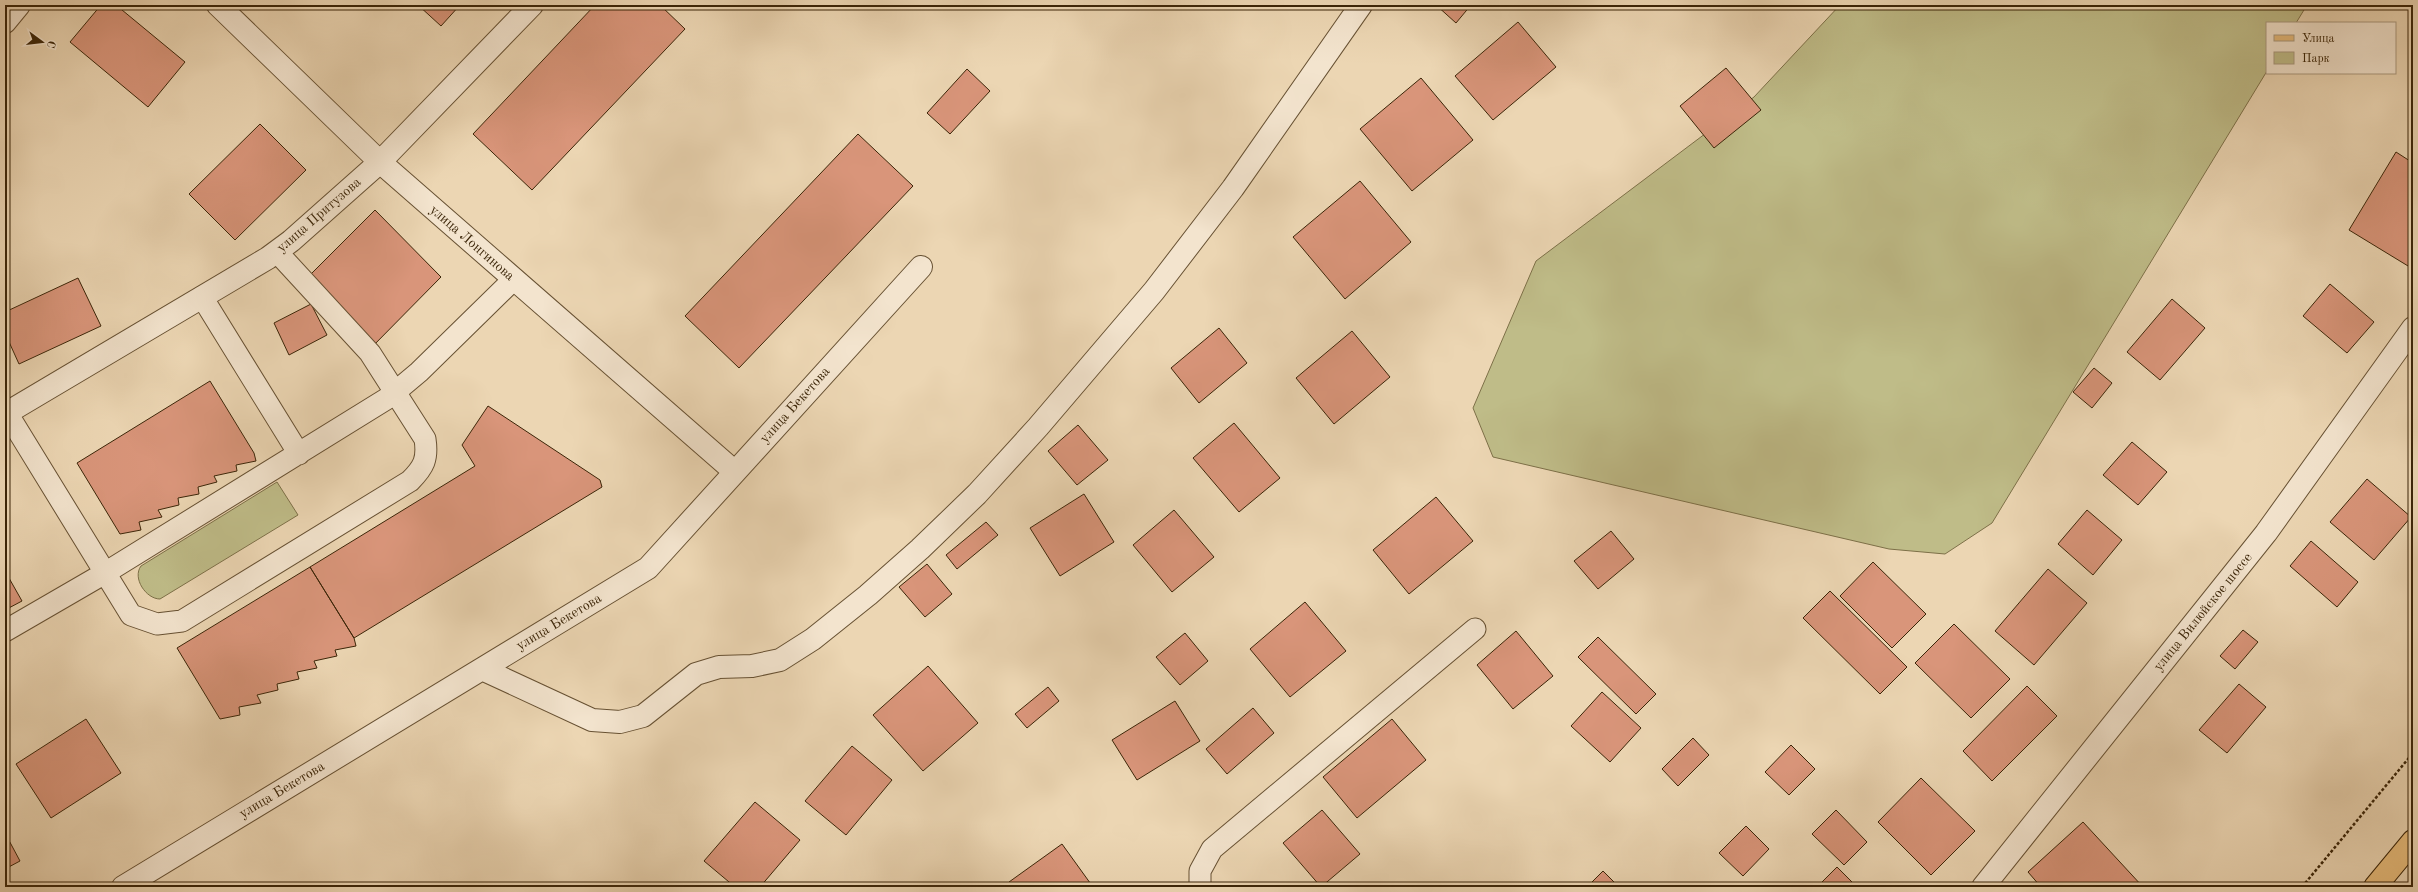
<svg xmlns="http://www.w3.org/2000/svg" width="2418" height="892" font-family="'Old Standard TT',serif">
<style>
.green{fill:#bfbc88;stroke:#7d7048}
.building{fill:#d9957a;stroke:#3b2508}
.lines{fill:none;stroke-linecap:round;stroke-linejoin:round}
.lane-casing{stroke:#675133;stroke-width:23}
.street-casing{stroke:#675133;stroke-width:24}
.primary-casing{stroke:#3b2508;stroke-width:24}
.path{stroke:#3b2508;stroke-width:2.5;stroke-dasharray:3 2;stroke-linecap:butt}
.lane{stroke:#f3e4ce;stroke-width:21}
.street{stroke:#f3e4ce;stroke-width:22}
.primary{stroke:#e6bb7a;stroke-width:22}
.labels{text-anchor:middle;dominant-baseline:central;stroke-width:3;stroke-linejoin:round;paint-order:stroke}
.street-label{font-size:14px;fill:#3b2508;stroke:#f3e4ce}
</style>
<rect width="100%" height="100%" fill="#ecd6b3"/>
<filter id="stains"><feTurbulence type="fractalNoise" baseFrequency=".005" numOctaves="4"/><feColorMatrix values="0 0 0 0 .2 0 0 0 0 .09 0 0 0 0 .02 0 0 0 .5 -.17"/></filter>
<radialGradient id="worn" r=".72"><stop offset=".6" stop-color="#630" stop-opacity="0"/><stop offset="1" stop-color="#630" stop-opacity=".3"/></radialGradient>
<path class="green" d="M1840,5H2307L2296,23H2267V71L1992,523L1945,554L1889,549L1493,457L1473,408L1536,261L1754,97Z
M277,482L298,515L160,599C146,599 132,578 141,566Z"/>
<path class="building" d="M101,5H116L185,62L148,107L70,42Z
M418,5H460L441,26Z
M595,5H660L685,29L532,190L473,134Z
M1436,5H1471L1456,23Z
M1518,22L1556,67L1493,120L1455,76Z
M1726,68L1761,110L1714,148L1680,106Z
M967,69L990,91L950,134L927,113Z
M1421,78L1473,140L1412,191L1360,129Z
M260,124L306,170L235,240L189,194Z
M858,134L913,186L739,368L685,316Z
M2396,152L2413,163V269L2349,230Z
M1360,181L1411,242L1345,299L1293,237Z
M375,210L441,277L368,351L301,284Z
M78,278L101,326L19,364L5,333V312Z
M2330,284L2374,322L2347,353L2303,316Z
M2172,299L2205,328L2160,380L2127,352Z
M311,304L327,335L289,355L274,323Z
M1219,328L1247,363L1199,403L1171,368Z
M1352,331L1390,377L1334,424L1296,378Z
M2094,368L2112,383L2092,408L2073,392Z
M210,381L254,453L256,461L236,465L237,471L214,476L217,482L198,487L199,494L178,498L179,505L158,510L162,517L139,522L141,530L120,534L77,463Z
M488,406L600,480L602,487L354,638L310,567L475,466L462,445Z
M1234,423L1280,478L1239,512L1193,458Z
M1078,425L1108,460L1077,485L1048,451Z
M2132,442L2167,472L2138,505L2103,475Z
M2367,479L2411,517L2374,560L2330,522Z
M1084,494L1114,542L1060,576L1030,528Z
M1436,497L1473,541L1409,594L1373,550Z
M1174,510L1214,557L1172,592L1133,545Z
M2087,510L2122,540L2093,575L2058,544Z
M986,522L998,535L957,569L946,555Z
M1611,531L1634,559L1598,589L1574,561Z
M2311,541L2358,582L2337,607L2290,566Z
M1873,562L1926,614L1892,648L1840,596Z
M927,564L952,594L925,617L899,587Z
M310,567L354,638L356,646L335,650L337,656L314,661L317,668L297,672L299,679L277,684L278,690L257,695L261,703L239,707L240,715L220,719L177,648Z
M2048,569L2087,603L2034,665L1995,631Z
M5,571L22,601L5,610Z
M1830,591L1907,667L1880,694L1803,618Z
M1305,602L1346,651L1290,697L1250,649Z
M1954,624L2010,679L1971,718L1915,663Z
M2243,630L2258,642L2235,669L2220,656Z
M1516,631L1553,676L1513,709L1477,665Z
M1185,633L1208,661L1180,685L1156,657Z
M1598,637L1656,694L1636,714L1578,657Z
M928,666L978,723L923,771L873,715Z
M2239,684L2266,707L2227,753L2199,730Z
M2027,686L2057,716L1992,781L1963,751Z
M1048,687L1059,701L1027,728L1015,714Z
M1602,692L1641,728L1610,762L1571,726Z
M1175,701L1200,741L1137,780L1112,740Z
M1253,708L1274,733L1227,774L1206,749Z
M86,719L121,773L51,818L16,764Z
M1392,719L1426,760L1357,818L1323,777Z
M1693,738L1709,755L1678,786L1662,769Z
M1791,745L1815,769L1789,795L1765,772Z
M852,746L892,780L846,835L805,801Z
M1921,778L1975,831L1931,875L1878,822Z
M755,802L800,840L760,887H735L704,861Z
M1322,810L1360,854L1321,887L1283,843Z
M1836,810L1867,842L1844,865L1812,834Z
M2083,822L2143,887H2041L2028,872Z
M1746,826L1769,849L1743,876L1719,853Z
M5,833L20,861L5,869Z
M1062,844L1093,887H1013L1009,882Z
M1837,867L1857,887H1817Z
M1603,871L1619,887H1587Z"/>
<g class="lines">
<g class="lane-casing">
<path id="lane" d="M202,297L299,454
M7,413L131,615L157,624L182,621L410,481C424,467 428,459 425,439L370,353L277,252
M5,631L105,573L388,398L419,372L514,279
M1200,887V871L1212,849L1475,629"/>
</g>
<g class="street-casing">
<path id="street" d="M218,5L380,162L735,472
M5,22L19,5
M5,414L268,258L291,241L380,162L532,5
M482,669L592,720L620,722L643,716L696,674L719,667L752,666L780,660L813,639L868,595L920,549L977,494L1038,427L1154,291L1233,188L1361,5
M123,887L648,568L921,267
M1983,887L2266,533L2413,328"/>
</g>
<g class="primary-casing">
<path id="primary" d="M2375,887L2413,841"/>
</g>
<path class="path" d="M2302,887L2413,753"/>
<use href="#lane" class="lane"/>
<use href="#street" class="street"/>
<use href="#primary" class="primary"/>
</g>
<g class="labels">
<g class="street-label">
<text transform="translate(319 215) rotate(-41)">улица Притузова</text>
<text transform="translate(472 243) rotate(41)">улица Лонгинова</text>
<text transform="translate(795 405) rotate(-48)">улица Бекетова</text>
<text transform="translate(2203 612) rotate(-51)">улица Вилюйское шоссе</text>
<text transform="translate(559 622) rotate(-31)">улица Бекетова</text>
<text transform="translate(282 790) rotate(-31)">улица Бекетова</text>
</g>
</g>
<rect width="2418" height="892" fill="none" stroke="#ecd6b3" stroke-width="20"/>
<rect x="6" y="6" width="2406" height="880" fill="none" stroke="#3b2508" stroke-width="2"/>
<rect x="10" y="10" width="2398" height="872" fill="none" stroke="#3b2508"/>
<rect x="2266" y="22" width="130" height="52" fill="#f3e4ce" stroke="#a9987f"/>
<rect x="2274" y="35" width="20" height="6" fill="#e6bb7a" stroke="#a9987f"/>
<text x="2302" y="42" font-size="12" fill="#3b2508">Улица</text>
<rect x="2274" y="52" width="20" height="12" fill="#bfbc88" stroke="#a9987f"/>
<text x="2302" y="62" font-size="12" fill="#3b2508">Парк</text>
<g transform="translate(42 42) rotate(105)" stroke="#f3e4ce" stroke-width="3" paint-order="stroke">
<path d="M0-3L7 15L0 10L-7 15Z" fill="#3b2508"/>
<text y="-6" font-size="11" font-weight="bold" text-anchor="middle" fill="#3b2508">С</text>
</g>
<rect width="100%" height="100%" filter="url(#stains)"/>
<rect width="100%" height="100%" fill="url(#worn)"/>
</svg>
